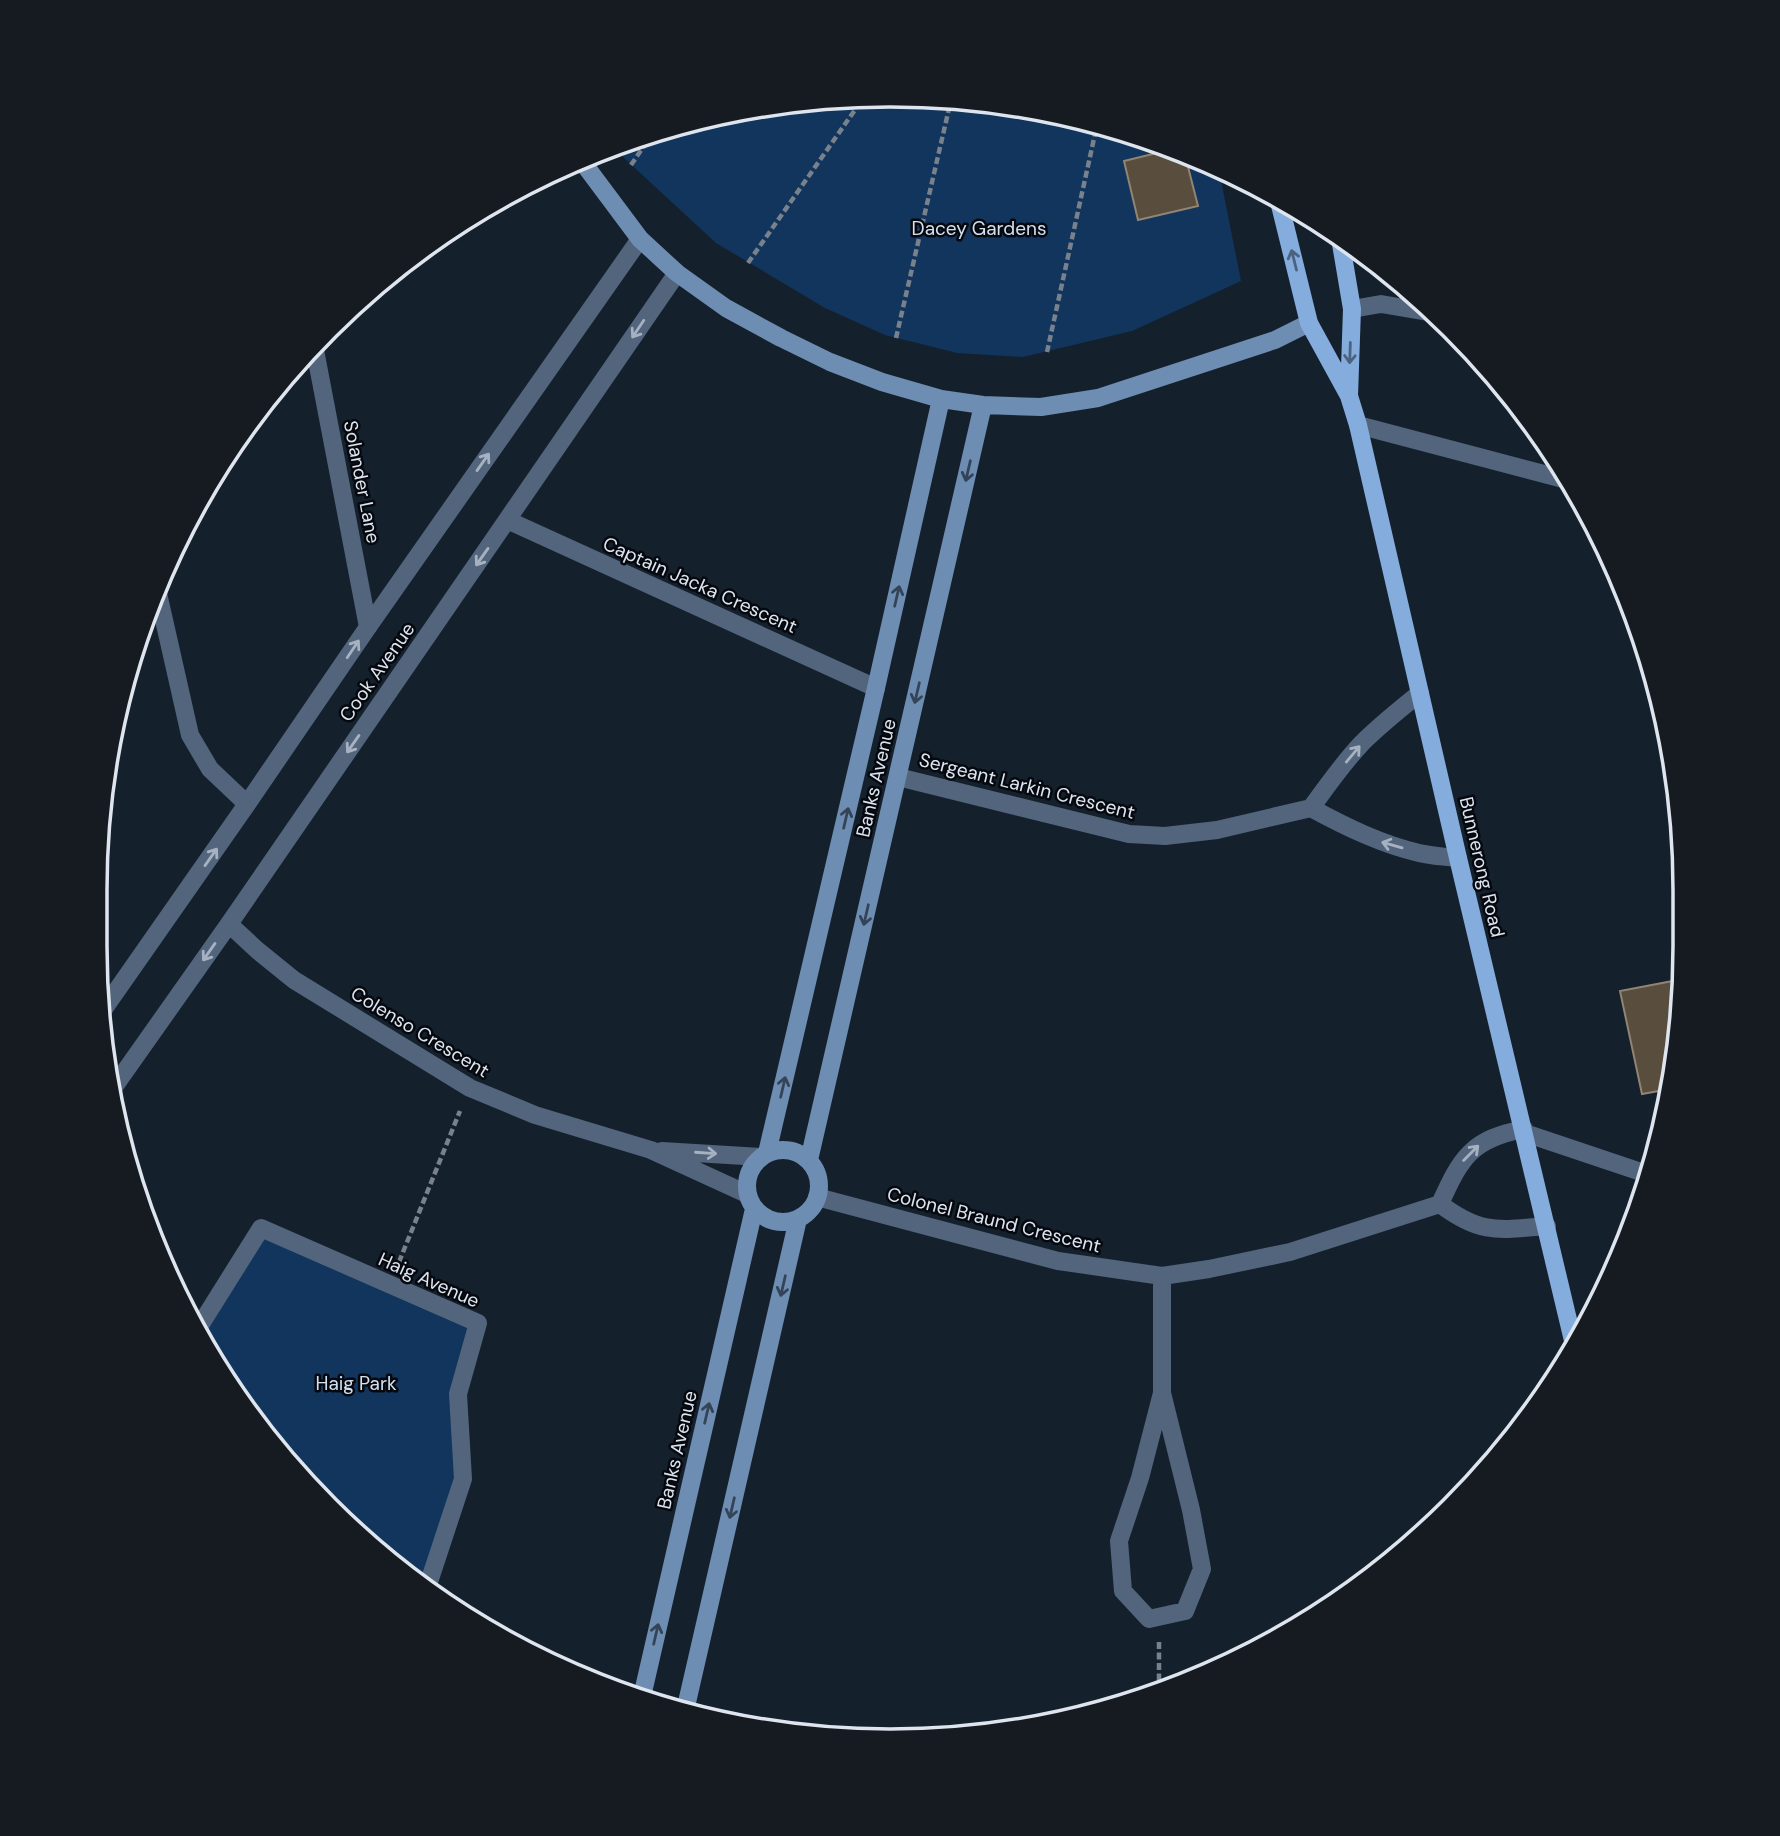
<svg xmlns="http://www.w3.org/2000/svg" width="1780" height="1836" font-family="'DM Sans',sans-serif">
<style>
.green{fill:#11355c}
.building{fill:#594d3d;stroke:#918472;stroke-width:2}
.lines{fill:none;stroke-linecap:round;stroke-linejoin:round}
.path{stroke:#78818c;stroke-width:4.5;stroke-dasharray:7 3.5;stroke-linecap:butt}
.lane{stroke:#52657c;stroke-width:18}
.street{stroke:#52657c;stroke-width:18}
.secondary{stroke:#6e8db2;stroke-width:18}
.primary{stroke:#84acdc;stroke-width:18}
.oneway{stroke:#4b6380}
.oneway2{stroke:#a6b2c1}
.oneway3{stroke:#344458}
.labels{text-anchor:middle;dominant-baseline:central;stroke-width:5;stroke-linejoin:round;paint-order:stroke}
.park-label{font-size:19px;fill:#d3e0f0;stroke:#05090f}
.street-label{font-size:19px;fill:#dee5ef;stroke:#05090f}
.rim{fill:none;stroke:#dee5ef;stroke-width:3.5}
</style>
<rect width="100%" height="100%" fill="#15202d"/>
<path class="green" d="M838,96L993,101L1145,137L1219,170L1241,281L1132,331L1023,357L957,353L885,335L825,308L716,243L624,158L617,147L684,122Z
M261,1228L478,1323L458,1394L463,1479L427,1588L365,1544L259,1430L199,1327Z"/>
<path class="building" d="M1173,149L1185,155L1198,206L1138,220L1124,161Z
M1678,980L1680,989L1679,1049L1670,1089L1642,1094L1620,991Z"/>
<g class="lines">
<path class="path" d="M631,165L653,133
M748,263L864,97
M896,338L951,100
M1047,352L1097,125
M399,1262L460,1111
M1159,1642V1691"/>
<path class="lane" d="M314,345L368,627
M199,1327L261,1228L478,1323L458,1394L463,1479L427,1588"/>
<path class="street" d="M1352,309L1381,304L1434,313
M1358,425L1567,480
M507,520L876,688
M157,589L190,735L210,769L247,804
M898,777L1129,834L1165,836L1217,830L1311,808C1327,786 1343,763 1362,743C1380,725 1400,709 1420,693
M1311,808C1346,827 1381,844 1419,853C1432,856 1445,857 1458,858
M229,924L257,950L294,980L470,1088L535,1115L651,1150L747,1194
M101,1013L247,804L368,627L640,239
M109,1094L229,924L677,273
M1525,1133L1650,1175
M662,1151L761,1157
M817,1197L1058,1261L1162,1276L1209,1269L1290,1252L1440,1204C1461,1157 1472,1139 1524,1129
M1440,1204C1481,1235 1499,1230 1547,1226
M1162,1393L1140,1478L1119,1541L1123,1591L1149,1619L1185,1611L1202,1569L1191,1510L1162,1393V1276"/>
<path class="secondary" d="M581,160L640,239L677,273L726,308L781,338L830,362L882,382L941,399L983,405L1041,407L1098,398L1275,340L1309,323
M747 1186a36 36 0 1 1 72 0a36 36 0 1 1-72 0Z
M767,1153L876,688L941,399
M809,1160L983,405
M641,1701L754,1209
M685,1711L798,1219"/>
<path class="primary" d="M1278,197L1309,323L1349,396L1358,425L1458,858L1575,1349
M1340,238L1352,309L1349,396"/>
</g>
<defs><path id="oneway-shaft" d="M-6 0H5M1.5-3L5.5 0L1.5 3" fill="none" stroke-width="1.6" stroke-linecap="round" stroke-linejoin="round" transform="scale(1.75)"/></defs>
<g class="oneway">
<use href="#oneway-shaft" transform="translate(1294 260) rotate(-104)"/>
<use href="#oneway-shaft" transform="translate(1350 353) rotate(92)"/>
</g>
<g class="oneway2">
<use href="#oneway-shaft" transform="translate(638 329) rotate(124)"/>
<use href="#oneway-shaft" transform="translate(483 462) rotate(-55)"/>
<use href="#oneway-shaft" transform="translate(482 557) rotate(125)"/>
<use href="#oneway-shaft" transform="translate(353 649) rotate(-56)"/>
<use href="#oneway-shaft" transform="translate(353 744) rotate(125)"/>
<use href="#oneway-shaft" transform="translate(1353 754) rotate(-50)"/>
<use href="#oneway-shaft" transform="translate(1392 845) rotate(-164)"/>
<use href="#oneway-shaft" transform="translate(211 857) rotate(-55)"/>
<use href="#oneway-shaft" transform="translate(209 952) rotate(125)"/>
<use href="#oneway-shaft" transform="translate(706 1153) rotate(4)"/>
<use href="#oneway-shaft" transform="translate(1471 1153) rotate(-45)"/>
</g>
<g class="oneway3">
<use href="#oneway-shaft" transform="translate(968 471) rotate(103)"/>
<use href="#oneway-shaft" transform="translate(897 596) rotate(-77)"/>
<use href="#oneway-shaft" transform="translate(917 693) rotate(103)"/>
<use href="#oneway-shaft" transform="translate(846 818) rotate(-77)"/>
<use href="#oneway-shaft" transform="translate(866 915) rotate(103)"/>
<use href="#oneway-shaft" transform="translate(783 1087) rotate(-77)"/>
<use href="#oneway-shaft" transform="translate(783 1286) rotate(103)"/>
<use href="#oneway-shaft" transform="translate(707 1413) rotate(-77)"/>
<use href="#oneway-shaft" transform="translate(732 1508) rotate(103)"/>
<use href="#oneway-shaft" transform="translate(656 1634) rotate(-77)"/>
</g>
<g class="labels">
<g class="park-label">
<text x="979" y="228">Dacey Gardens</text>
<text x="356" y="1383">Haig Park</text>
</g>
<g class="street-label">
<text transform="translate(362 482) rotate(79)">Solander Lane</text>
<text transform="translate(700 585) rotate(24)">Captain Jacka Crescent</text>
<text transform="translate(377 672) rotate(-55)">Cook Avenue</text>
<text transform="translate(876 778) rotate(-77)">Banks Avenue</text>
<text transform="translate(1027 786) rotate(14)">Sergeant Larkin Crescent</text>
<text transform="translate(1482 867) rotate(77)">Bunnerong Road</text>
<text transform="translate(420 1032) rotate(31)">Colenso Crescent</text>
<text transform="translate(994 1220) rotate(14)">Colonel Braund Crescent</text>
<text transform="translate(429 1280) rotate(24)">Haig Avenue</text>
<text transform="translate(677 1450) rotate(-77)">Banks Avenue</text>
</g>
</g>
<path d="M0 0H1780V1836H0ZM890 107H890A783 783 0 0 1 1673 890V946A783 783 0 0 1 890 1729H890A783 783 0 0 1 107 946V890A783 783 0 0 1 890 107Z" fill="#161b21" fill-rule="evenodd"/>
<path class="rim" d="M890 107H890A783 783 0 0 1 1673 890V946A783 783 0 0 1 890 1729H890A783 783 0 0 1 107 946V890A783 783 0 0 1 890 107Z"/>
</svg>
